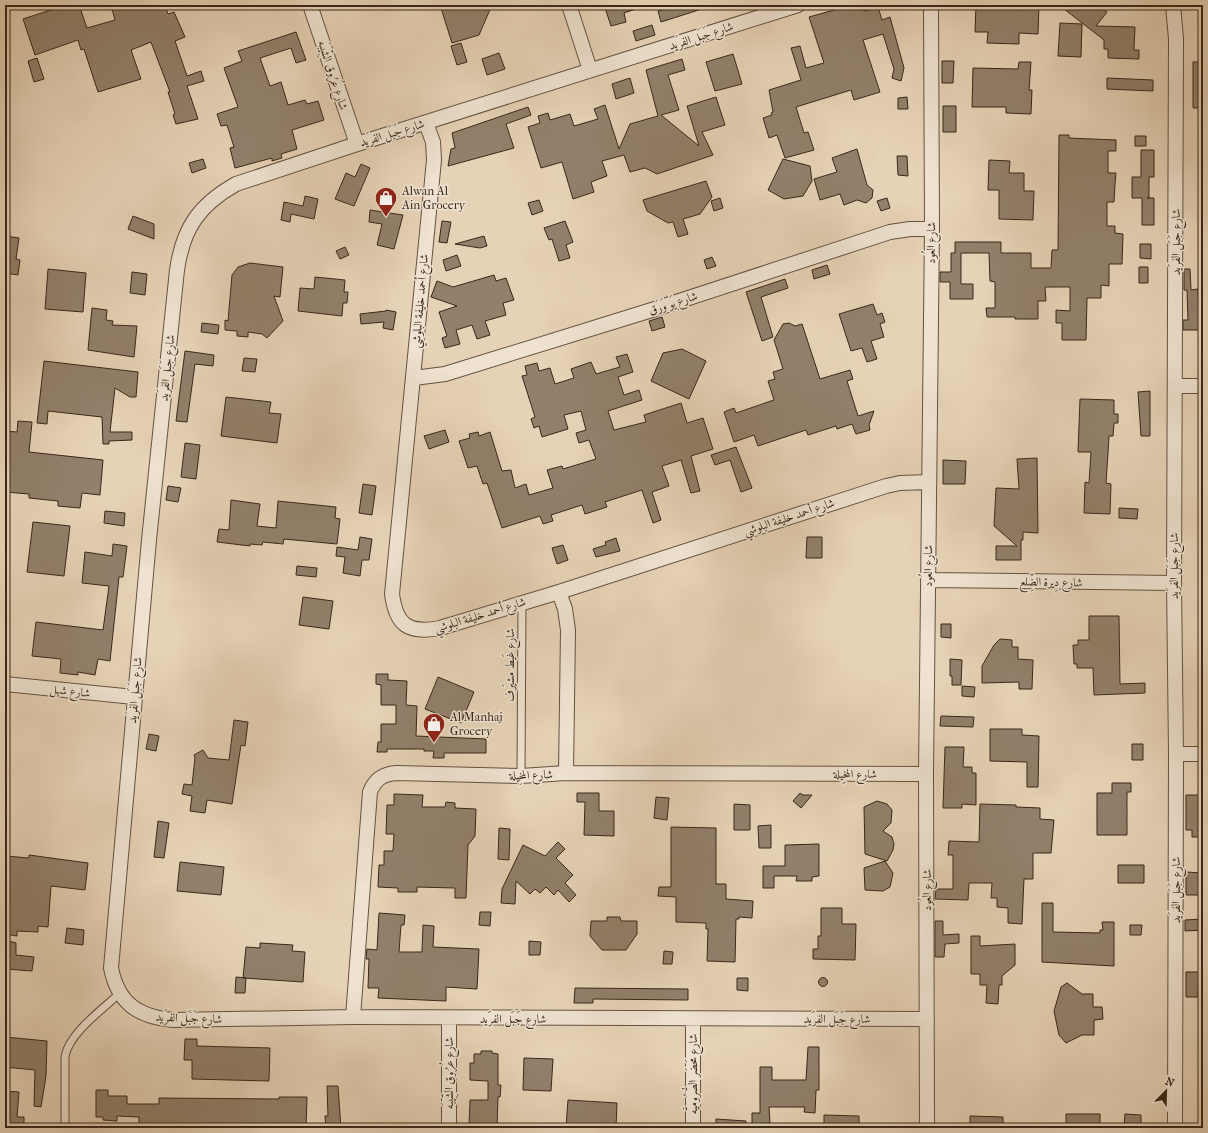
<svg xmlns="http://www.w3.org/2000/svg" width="1208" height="1133" font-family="'IM FELL French Canon',Amiri,serif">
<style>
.building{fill:#92806b;stroke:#382819}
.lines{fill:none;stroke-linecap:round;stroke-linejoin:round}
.service-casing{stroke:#645240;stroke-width:9}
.minor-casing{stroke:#645240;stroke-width:16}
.service{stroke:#efe2d0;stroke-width:7}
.minor{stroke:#efe2d0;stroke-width:14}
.labels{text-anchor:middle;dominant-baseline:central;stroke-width:3;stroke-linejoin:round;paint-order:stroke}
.street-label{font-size:12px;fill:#382819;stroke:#efe2d0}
.poi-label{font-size:12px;fill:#382819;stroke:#efe2d0;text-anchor:start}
</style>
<rect width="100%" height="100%" fill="#e6d2b6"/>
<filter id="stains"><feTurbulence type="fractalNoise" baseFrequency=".005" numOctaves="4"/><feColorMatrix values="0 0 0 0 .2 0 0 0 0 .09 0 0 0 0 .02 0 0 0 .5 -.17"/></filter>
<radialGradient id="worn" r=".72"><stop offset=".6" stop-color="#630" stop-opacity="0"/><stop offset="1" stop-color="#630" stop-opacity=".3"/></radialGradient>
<path class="building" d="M66,5H79L87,28L115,20L111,5H165L168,14L174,12L185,37L175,41L187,76L201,71L204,81L187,86L198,119L176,124L173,115L175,114L168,92H170L151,42L131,50L141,79L98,92L84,49L81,50L78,40L35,55L23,19Z
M440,5H492L479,35L452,43Z
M604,5H641L642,7L624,13L626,22L611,26Z
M679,5H708V7L661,22L658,11Z
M852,5H862L864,11L878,7L882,20L890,17L904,68L901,81L892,78L894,69L883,34L863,40L880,92L854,100L851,90L796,107L804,133L808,132L814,150L785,158L777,135L769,138L763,118L772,115L771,113L773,112L769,90L801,80L791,48L800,46L806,68L824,63L809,17Z
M976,5H1039L1038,34L1019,33V44L987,43L988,32H975Z
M1059,5H1098L1107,12L1096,26L1135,27L1134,50H1139V59L1108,58V49H1104V40Z
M1060,23L1082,24L1081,57L1058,56Z
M652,25L655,35L636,41L633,31Z
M296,32L306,60L296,63L291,48L260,58L270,86L281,82L288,105L305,100L307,104L318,101L324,120L292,130L297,149L281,154L282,158L272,161V158L235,168L230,148L234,147L227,125L221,126L217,114L238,107L224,68L242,61L238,51Z
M461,43L467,62L457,65L451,46Z
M499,53L505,69L487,75L482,59Z
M733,54L742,84L715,91L706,62Z
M37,58L44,79L34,82L28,61Z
M682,59L685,70L668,75L679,110L661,115L699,146L687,106L716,97L725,125L702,132L713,155L657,174L645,168L630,172L624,155L602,161L607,176L591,182L594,192L573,199L562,162L541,168L528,127L540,123L538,116L548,113L550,120L570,114L574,126L598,119L594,109L605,105L619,149L630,124L658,116L646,70Z
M942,61H954L953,83H942Z
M1019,62H1031L1029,90H1032L1031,114L1006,113V107H972L973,68L1018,69Z
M1193,62H1203V108H1193Z
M630,78L634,93L616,99L612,84Z
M1107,78L1153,80V91L1107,89Z
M907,97L908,109H898V98Z
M943,106H956V132H943Z
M528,107L531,115L506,124L514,148L448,166L451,149L455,148L452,133Z
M1059,135H1069V138L1116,140V151H1108V173H1116L1115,184L1114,202H1107V226H1115V233L1123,234L1122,264H1109V286L1101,285V298H1087L1086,340H1062V323H1056V310L1070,311V287H1045L1046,301H1038V319H1015V317H987L986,308H995V282L990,281L989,253H961V284H973V299H950V282H940V272H951V253H955V242H1001V253H1031V268H1051L1052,250H1058Z
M1135,136H1146V146H1135Z
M857,149L867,185L873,190L872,198L866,203L857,200L844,205L840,194L820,200L814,179L837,172L832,158Z
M1141,150H1154V177H1149V198H1147H1154V225H1142V198H1132V177H1141Z
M897,156H907L908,176L898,175Z
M203,159L206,168L192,173L189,163Z
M783,159L810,166L812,181L803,196L784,199L768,190Z
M989,160L1010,161L1009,173H1024V191H1034L1033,220L999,219V190H988Z
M361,164L370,168L354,206L335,199L346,173L355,177Z
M706,181L712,197L700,214L683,219L688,234L678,237L673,222L668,223L647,211L643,200Z
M305,196L318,199L314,219L291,214L290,222L281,220L284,202L303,206Z
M720,198L723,208L714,211L711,201Z
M887,198L890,208L881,211L877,201Z
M539,200L543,211L532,215L528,203Z
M370,210L403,215L394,249L377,245L382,224L369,222Z
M133,216L154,224V239L128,229Z
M442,221L451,222L447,243L439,242Z
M565,221L573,242L566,245L570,258L559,261L552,239L549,240L544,228Z
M5,236L19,238L16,259L20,260L18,275L5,273Z
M484,236L487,246L480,248L455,244Z
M1140,244H1151V259L1140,258Z
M345,247L349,255L340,259L336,251Z
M457,255L461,266L446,271L443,260Z
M712,257L716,266L707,269L704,260Z
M250,263L283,267L280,297L274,296L283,321L267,338L262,334L248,332V337L237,336V331L225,330V320L228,321L232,275L238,267Z
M827,265L830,274L814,279L812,270Z
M1139,267H1148V283H1139Z
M48,269L86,273L83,312L45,309Z
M1184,269H1190L1191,290L1198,289L1200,330H1183V320H1188L1187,290H1184Z
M132,272L147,274L145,295L130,293Z
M494,275L496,281L506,278L514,300L503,303L506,315L485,321L490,335L477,339L472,325L456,330L460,344L445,348L442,338L447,336L439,312L457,306L431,297L437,281L453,287Z
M315,277L345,280L344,292H348L347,303H343L342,316L298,311L300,288L314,289Z
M785,279L788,288L761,297L773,337L762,341L746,292Z
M873,304L877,315L882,313L885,322L880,324L884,337L871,341L877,359L867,362L862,348L851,351L839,314Z
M92,308L107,310L106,320L113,321L112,325L137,326L134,357L88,350Z
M386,310L396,312L393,330L383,328L384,322L361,324L360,314L386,311Z
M662,317L665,327L652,331L649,321Z
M202,323L219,325L218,334L201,332Z
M789,323L795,326L802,324L820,379L850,370L853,379L847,381L858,416L874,411L869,425L870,430L856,434L852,424L837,429L836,426L808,435L806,430L758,446L754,435L734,442L724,412L734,408L736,413L774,400L768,381L775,379L773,372L783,369L774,340L783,324Z
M682,349L706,361L689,399L651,381L663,353Z
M185,351L214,355L213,366L195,364L187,422L176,421Z
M627,354L633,372L618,377L624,395L639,390L642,400L608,411L614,430L646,422L644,415L681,403L687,423L703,418L713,449L691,456L700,491L691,493L681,460L662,466L669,486L652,492L661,520L653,523L642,490L605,502L607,507L585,514L582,505L551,515L553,521L543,524L540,516L502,528L487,483L483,484L477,466L468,468L459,441L470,438L469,434L478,432L479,436L490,432L502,471L511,470L515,488L526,484L529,495L553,488L547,470L562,466L563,469L596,459L589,440L579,443L576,433L586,430L581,411L564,415L568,429L542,437L539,426L534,428L531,419L535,417L522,376L527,375L525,366L537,363L539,371L550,368L555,384L574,378L571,369L591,362L596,374L620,367L616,357Z
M244,358L257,359L255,372L242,371Z
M44,361L138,372L136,397H130L115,388L110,432H132V440L109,441V444H103L102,417L48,411L47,424L37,423Z
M1150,391V436H1141L1138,392Z
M226,397L271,402L269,413L281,414L277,443L221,436Z
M1080,399L1114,400V414H1118V423H1114L1113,436H1109L1108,453L1106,483L1111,484L1110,514L1084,513L1085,482L1089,483L1091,452H1078Z
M18,421L32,422L29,452L103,460L100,495L82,493L80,508L58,506V501L29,498V494L5,492V431L17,432Z
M445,430L449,442L429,449L424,436Z
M185,443L200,445L196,479L181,477Z
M736,447L752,488L741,492L730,460L715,465L711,455Z
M1037,458L1038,533L1023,532V540H1021V560H996V546H1017L994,526L996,488L1019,489L1017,459Z
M943,460L966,461L965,484H943Z
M363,484L376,486L372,515L359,513Z
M168,486L181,488L178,502L166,500Z
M231,500L260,504L257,526L276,528L278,501L336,507L335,518L340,519L337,544L284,539L283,544L263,542L262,545L250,544V546L217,542L219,529L229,530Z
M1119,508L1138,509L1137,519L1119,518Z
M105,511L125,513L124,526L104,523Z
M33,522L70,526L64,576L27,572Z
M360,537L372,539L369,560H362L360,576L343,573L345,557L336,556L337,547L358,550Z
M807,537H822V558H806Z
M616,538L620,551L596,557L593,549L606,545L605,542Z
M113,544L127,546L123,577H119L110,661L98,659L95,675L78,672V675L60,673L61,659L32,656L36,622L103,630L109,586L82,583L85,552L112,556Z
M563,545L568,560L557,564L552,548Z
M297,566L317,568L316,577L296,575Z
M303,597L333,601L329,629L299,625Z
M1089,616H1119L1120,684L1145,683V693L1094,695L1093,668H1077V664H1074L1073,645H1078V640H1089Z
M941,624H951V638L941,637Z
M1000,639L1012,640V647H1018V659L1033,660L1032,689H1019V682L982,683V666L994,645Z
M950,659L962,660L961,685H952V676H950Z
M376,674H388V680L407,681L406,705L417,706L416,736L486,739V753H444V758H433L434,751H424V749H387V752H377L378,742H381V724H396V705H381V685L376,684Z
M438,677L474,692L461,723L425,709Z
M962,686L975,687L974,697L962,696Z
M941,716L974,717L973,727L940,726Z
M234,720L248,722L245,746L241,745L232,804L207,800L205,813L190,811L192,796L182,794L184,784L192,785L195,758L194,755L203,750L208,758L229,760Z
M990,729H1022V735L1039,736L1038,787H1027V762L990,761Z
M149,734L159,736L156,751L146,749Z
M1132,744H1143V760H1132Z
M945,747H964L963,767H972V773H976V805L962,804V808H943Z
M1112,783H1131V792H1127V835H1097V793H1112Z
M577,793H599V811H614V836L584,835L585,802H577Z
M800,793L803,795H812L801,808L793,801Z
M394,794L423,795L422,807H445L446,802L455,803V808L476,809L475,836L468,845L466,898H455V888L417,887V892H398V888L378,887L379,865H384V851H393L394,834H386L387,805H394Z
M1186,795H1203V837H1192V830H1186Z
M656,797L669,798L667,820L654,818Z
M877,801L887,804L892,810L891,823L883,831L892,837L894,844L893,850L887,861L865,854L864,807Z
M734,804L750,805V830H734Z
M980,804L1016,805V807L1040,808V819L1054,820L1051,853H1033V879H1024L1022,924L1008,923V908L997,907V898H991L992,883H969L968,900L935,899L936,889H953V855H948L949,841L979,842Z
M158,821L169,823L164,858L154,857Z
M771,825V848H759L758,826Z
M671,827L716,828V884H726V899L753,901L752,918L739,917V919H736L735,962L707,961L708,929H706V923L676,922V897L658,896L659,887H671Z
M499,828L510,829L509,860L498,859Z
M558,842L565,849L556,858L573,875L565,883L576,895L569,902L558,890L554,895L546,887L540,893L535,889L530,894L516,881L515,904L501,903L502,889L523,845L545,856Z
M819,844V876L812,877V881H796L797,876H774V888H763V866H785V845Z
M29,855L88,863L85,890L51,886L48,927L38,926V932L17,931V936L5,934L6,856L29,858Z
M885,861L893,873L890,887L883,891L865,890L864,868Z
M180,862L224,867L221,895L177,891Z
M1118,865H1144V883H1118Z
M1186,872L1203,873V895H1186Z
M1042,903H1053V932L1100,933V930H1103L1102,922H1114V966L1042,962Z
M821,908H842V924H856L855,960L813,959V949H818V936H821Z
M480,912H491L490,926L479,925Z
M379,913L405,915L404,925H401L399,952H422L423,925L434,926L433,947L479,949L477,989L446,987V1001L378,998L379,988H368L369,959H366L367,949L377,950Z
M607,917H620L621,921H637V934L626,950H602L590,936L591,921H607Z
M1203,919V930L1185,931V920Z
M935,921H943V935L959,934V943L945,944L944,957H935Z
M1130,925H1142L1141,935H1130Z
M67,928L84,930L83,945L65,943Z
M971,936H980V946L1015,944V965L1002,976V985H999L998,1004L986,1003L987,985H980V974H971Z
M5,940L16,943V955L34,957L32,971L5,969Z
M529,941L541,942L540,955H529Z
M260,943L293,945L292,951L305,952L303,982L243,978L246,947L260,948Z
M664,951L673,952L672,964H663Z
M1186,972H1199L1198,997H1186Z
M236,977L246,978L245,993H235Z
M818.5 982a4.5 4.5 0 1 1 9 0a4.5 4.5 0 1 1-9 0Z
M737,978H748V991L737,990Z
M1067,983L1082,994H1093V1007H1102L1103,1019L1094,1020V1035H1082L1066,1043L1059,1035L1054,1011L1061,987Z
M575,988L688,989V1000L593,999V1003H574Z
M5,1037L47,1041L46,1076L41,1107L34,1106L35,1070L5,1067Z
M185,1039H197V1046L270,1048L269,1081L192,1079V1060H184Z
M808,1047H819V1090H816L815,1113L804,1112L805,1107H769L770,1123L752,1124V1113H760V1067H772V1080H806Z
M481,1051H492V1053L498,1054V1085H501L500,1097H498L497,1128H469L470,1100H488V1081L470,1080V1063H474V1054H481Z
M524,1058L553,1059L551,1091L523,1090Z
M327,1086H338L341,1128H326L325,1116H328Z
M96,1090H108V1096H127V1104H159V1098L279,1099V1097H307L306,1128H158V1125H139V1117L117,1116V1121L103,1120V1117H96Z
M5,1091L19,1092L17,1117H24V1128H5Z
M568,1100L617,1103L616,1128L566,1127Z
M1066,1114H1100V1128H1066Z
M1125,1114L1141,1115V1128L1124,1127Z
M824,1115L859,1116V1128H824Z
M970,1116L1003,1117V1128L970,1127Z
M716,1119L746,1121V1128H716Z"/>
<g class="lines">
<g class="service-casing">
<path id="service" d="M521,776L522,602
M65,1128V1057C68,1034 103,1009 120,993"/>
</g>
<g class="minor-casing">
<path id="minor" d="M310,5L357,144
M569,5L590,70
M798,5L357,144L236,184C199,205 183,228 177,270L149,540L111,968C118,1003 138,1017 173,1020L353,1017L927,1019
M1173,5L1176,39L1174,583L1176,754L1175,1128
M426,123L433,142L434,160L392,594C396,625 408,634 440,628L559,592L886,486L900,483L928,482
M414,378L445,374L655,309L890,232L910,229H932
M1175,386H1203
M928,580L1174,583
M559,592L565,609L568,630L566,773
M5,684L134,697
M1176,754H1203
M353,1017L370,792C375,779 383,774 396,773L521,776L566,773L926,774
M449,1128V1019
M693,1128V1019
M927,1128L926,774L932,229L931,5"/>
</g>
<use href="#service" class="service"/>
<use href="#minor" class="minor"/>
</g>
<defs>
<g id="shop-pin" transform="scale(1.15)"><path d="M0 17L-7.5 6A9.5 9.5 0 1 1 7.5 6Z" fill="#8f2418" stroke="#efe2d0"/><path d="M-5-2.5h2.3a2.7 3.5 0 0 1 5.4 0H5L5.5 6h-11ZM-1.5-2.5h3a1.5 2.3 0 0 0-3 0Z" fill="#fff"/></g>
</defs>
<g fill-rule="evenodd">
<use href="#shop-pin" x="386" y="198"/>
<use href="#shop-pin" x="434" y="724"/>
</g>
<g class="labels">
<g class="street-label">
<text transform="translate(701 36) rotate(-18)">شارع جَبَل الفرَيد</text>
<text transform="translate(333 75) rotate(72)">شارع عُرُوق الشِّيبَه</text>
<text transform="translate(392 133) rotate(-17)">شارع جَبَل الفرَيد</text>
<text transform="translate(1176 242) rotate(-90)">شارع جَبَل الفرَيد</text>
<text transform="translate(931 243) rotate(-89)">شارع العُود</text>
<text transform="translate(420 301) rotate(-85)">شارع أحمد خليفة البلوشي</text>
<text transform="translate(673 303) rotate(-18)">شارع يَو وَرَق</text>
<text transform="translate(167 368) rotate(-84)">شارع جَبَل الفرَيد</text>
<text transform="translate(789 517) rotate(-18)">شارع أحمد خليفة البلوشي</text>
<text transform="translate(928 566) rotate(-89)">شارع العُود</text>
<text transform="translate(1174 566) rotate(-90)">شارع جَبَل الفرَيد</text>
<text transform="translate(1051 582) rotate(1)">شارع دِيرة الضِّلع</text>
<text transform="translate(480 615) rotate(-17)">شارع أحمد خليفة البلوشي</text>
<text transform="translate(510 665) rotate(-90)">شارع غَيط مشيَرف</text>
<text transform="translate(135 690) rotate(-85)">شارع جَبَل الفرَيد</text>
<text transform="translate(70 691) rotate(6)">شارع شهل</text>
<text x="855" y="774">شارع المخِيلة</text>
<text transform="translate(531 775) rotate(-2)">شارع المخِيلة</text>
<text transform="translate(927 890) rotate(-90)">شارع العُود</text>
<text transform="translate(1176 890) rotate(-90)">شارع جَبَل الفرَيد</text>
<text transform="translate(189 1018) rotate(2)">شارع جَبَل الفرَيد</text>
<text x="513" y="1019">شارع جَبَل الفرَيد</text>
<text x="837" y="1019">شارع جَبَل الفرَيد</text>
<text transform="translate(449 1073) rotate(-90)">شارع عُرُوق الشِّيبَه</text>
<text transform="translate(693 1074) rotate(-90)">شارع مَحضَر الصُّرُوميَّه</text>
</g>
<g class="poi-label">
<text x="402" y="191">Alwan Al<tspan x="402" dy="14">Ain Grocery</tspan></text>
<text x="450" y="717">Al Manhaj<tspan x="450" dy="14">Grocery</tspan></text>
</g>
</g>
<rect width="1208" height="1133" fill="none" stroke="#e6d2b6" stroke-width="20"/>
<rect x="6" y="6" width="1196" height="1121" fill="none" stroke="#382819" stroke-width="2"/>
<rect x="10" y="10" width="1188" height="1113" fill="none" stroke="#382819"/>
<g transform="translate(1166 1091) rotate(23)" stroke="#efe2d0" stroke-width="3" paint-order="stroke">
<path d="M0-3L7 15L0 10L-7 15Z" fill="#382819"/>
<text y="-6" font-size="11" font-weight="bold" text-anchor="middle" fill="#382819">N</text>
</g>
<rect width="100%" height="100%" filter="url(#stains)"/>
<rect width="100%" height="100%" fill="url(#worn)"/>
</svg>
